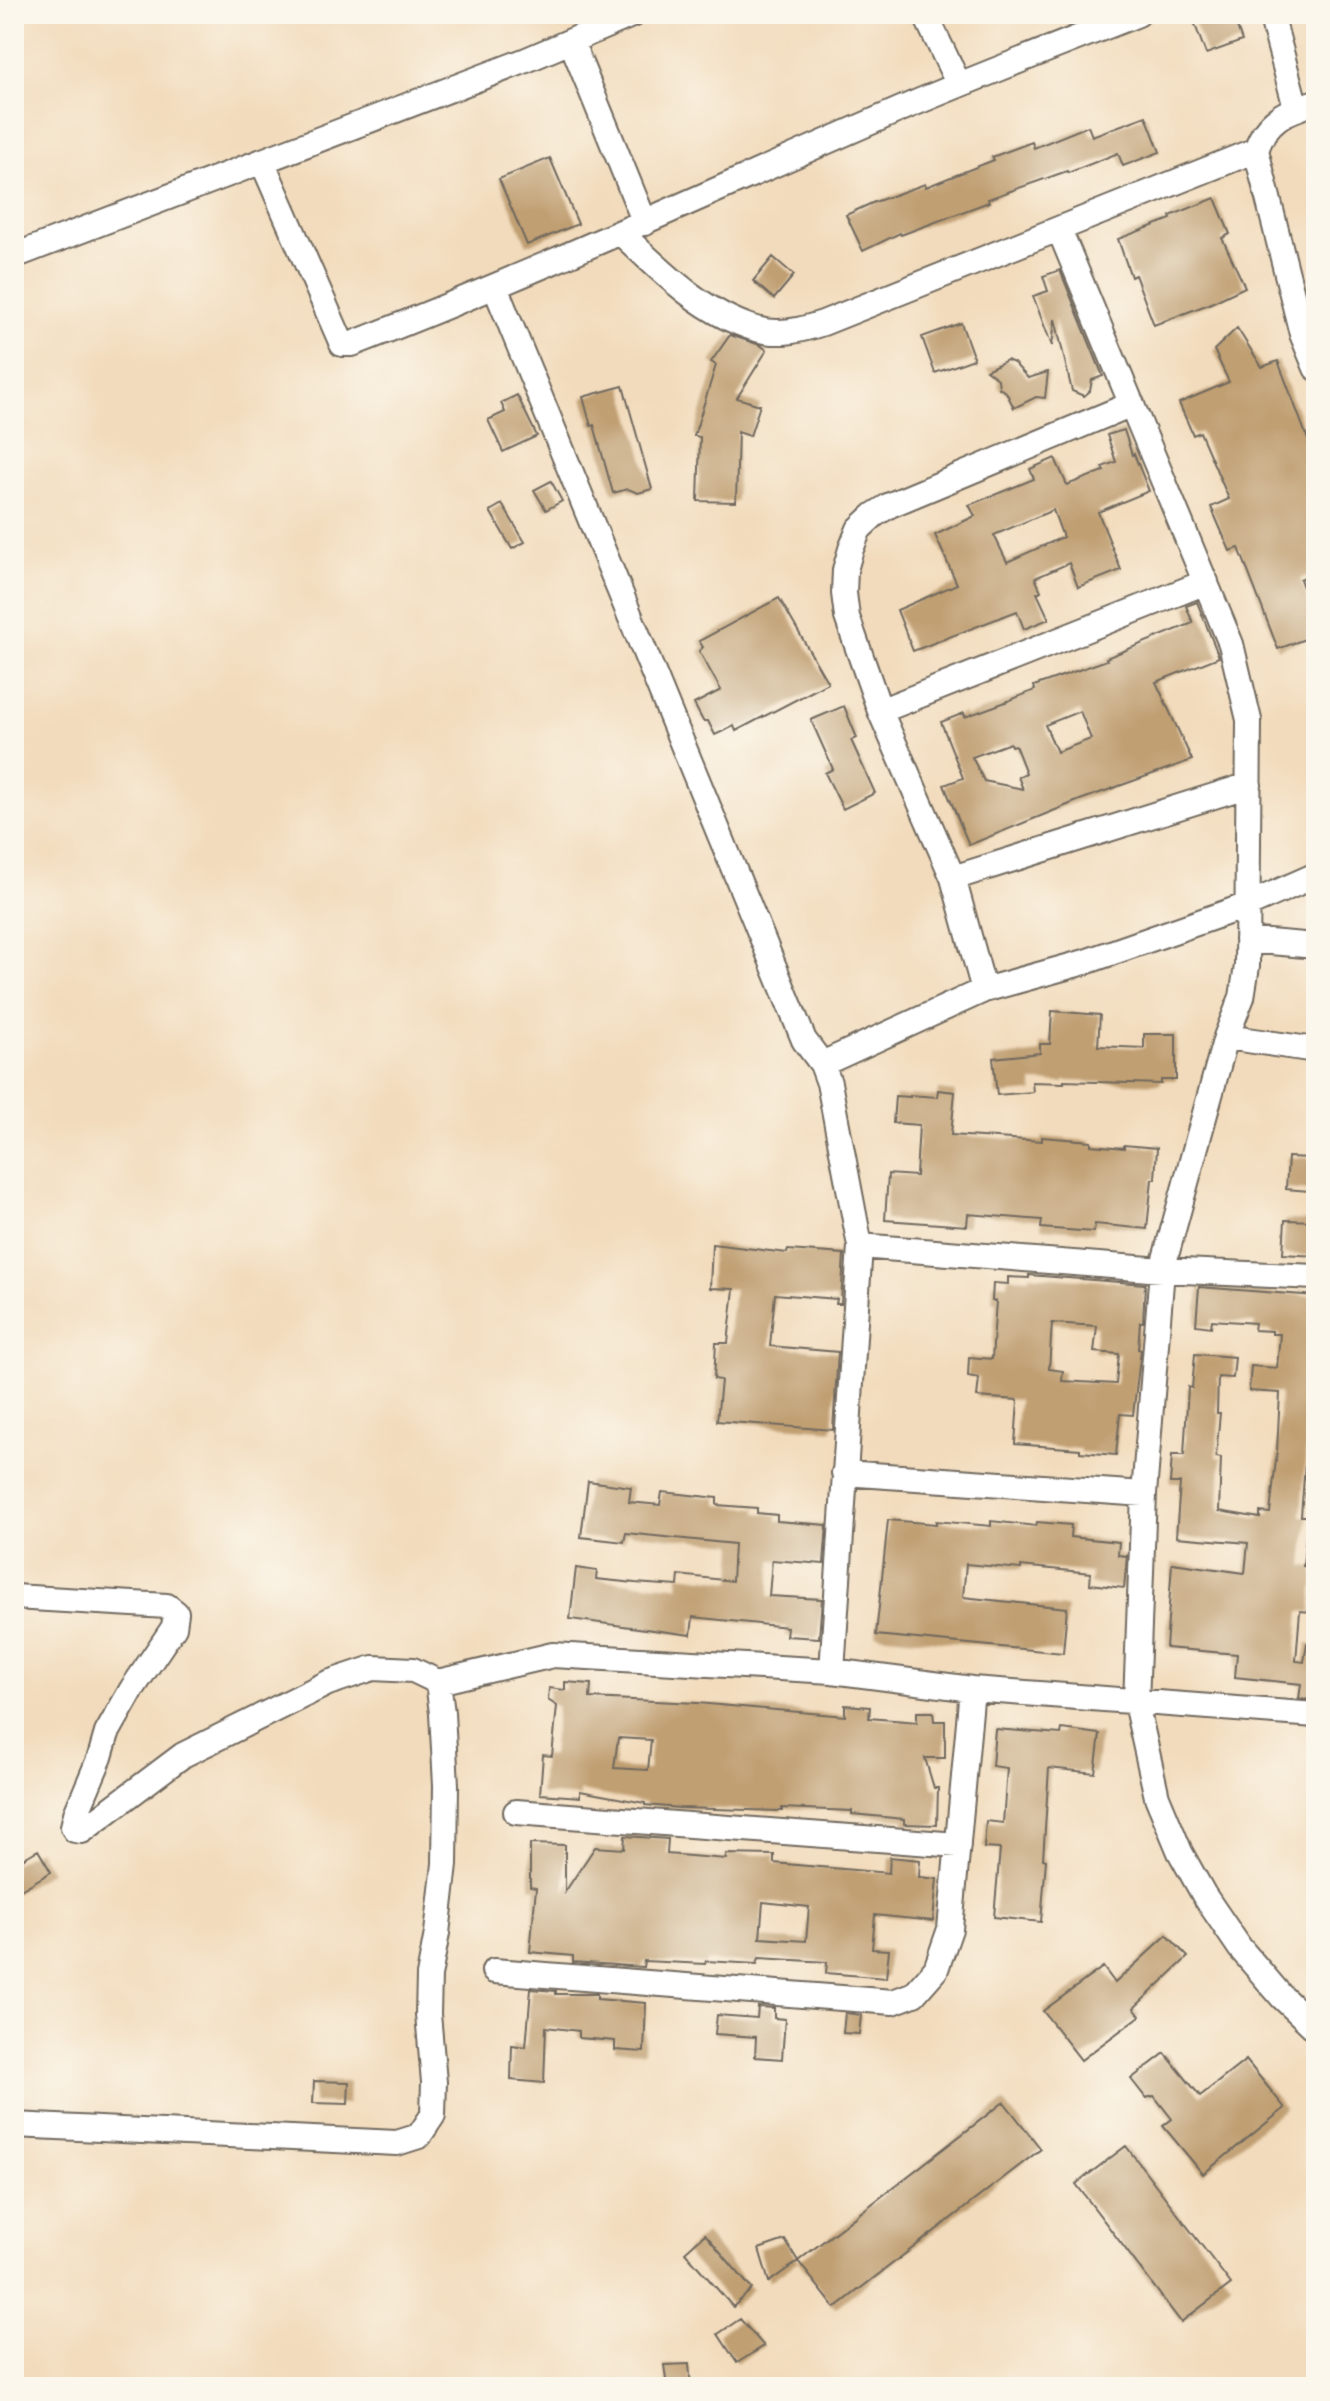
<svg xmlns="http://www.w3.org/2000/svg" width="1330" height="2401" font-family="'IM FELL English',serif">
<style>
.building{fill:#c09f72;fill-rule:evenodd}
.lines{fill:none;stroke-linecap:round;stroke-linejoin:round}
.minor-casing{stroke:#71695e;stroke-width:28}
.minor{stroke:#fff;stroke-width:24}
</style>
<rect width="100%" height="100%" fill="#fbf7ec"/>
<filter id="ink" filterUnits="userSpaceOnUse"><feTurbulence type="fractalNoise" baseFrequency=".0125" numOctaves="2"/><feDisplacementMap in="SourceGraphic" scale="16" xChannelSelector="R" yChannelSelector="G"/><feConvolveMatrix kernelMatrix="1 2 1 2 8 2 1 2 1" color-interpolation-filters="sRGB"/></filter>
<filter id="wash" filterUnits="userSpaceOnUse"><feTurbulence type="fractalNoise" baseFrequency=".006" numOctaves="4" result="noise"/><feDisplacementMap in="SourceGraphic" scale="32" xChannelSelector="R" yChannelSelector="G"/><feGaussianBlur stdDeviation="1.8" result="paint"/><feColorMatrix in="noise" values="0 0 0 0 0 0 0 0 0 0 0 0 0 0 0 0 0 1.4 0 .05"/><feComposite in="paint" operator="in"/></filter>
<g filter="url(#wash)">
<rect width="100%" height="100%" fill="#f2dbbc"/>
<g id="blocks">
<path class="building" d="M1191,14H1232L1242,41L1206,54Z
M1146,116L1160,152L1123,166L1118,153L1068,173L1067,171L988,199L989,202L901,235L900,233L863,251L846,215L872,203L925,184L926,187L994,160L992,157L1032,142L1034,148L1088,126L1092,136Z
M550,158L578,224L527,245L499,179Z
M1215,198L1230,234L1222,238L1245,287L1209,304L1154,325L1135,275L1131,277L1118,239L1171,219L1170,216Z
M773,257L794,275L774,299L753,281Z
M1060,270L1103,376L1092,380L1090,391L1084,396L1072,391L1055,319L1052,346L1033,296L1048,291L1043,276Z
M961,323L974,359L935,373L922,337Z
M1237,328L1262,367L1278,361L1316,461V572L1300,579L1316,623V635L1278,649L1239,548L1230,551L1211,507L1229,499L1200,432L1193,435L1179,403L1229,382L1214,350Z
M730,335L760,345L767,350L737,398L760,405L750,436L738,432L736,502L698,501L700,437L694,436L716,365L711,362Z
M1007,360L1014,363L1028,378L1048,372L1045,398L1036,397L1014,408L1006,392L999,388L998,379L986,370Z
M623,386L652,489L638,493L628,489L613,493L594,425L591,426L583,397Z
M517,395L537,436L503,452L488,420L505,412L501,403Z
M1124,430L1132,455L1134,454L1149,491L1098,512L1121,570L1078,587L1069,563L1035,578L1041,591L1037,593L1049,619L1024,629L1017,611L913,651L897,610L957,584L935,535L975,516L969,505L1034,479L1030,469L1055,458L1067,485L1104,471L1102,467L1116,462L1107,435ZM1053,510L1063,537L1007,562L994,535Z
M551,481L562,501L546,510L534,490Z
M502,504L525,542L512,549L490,511Z
M779,598L828,683L736,731L734,726L715,735L708,721H703L694,704L721,690L699,651L703,647L699,641Z
M1197,602L1219,657L1156,682L1192,760L1080,800L969,845L944,785L963,778L941,722L964,713L965,717L1003,703L1035,690L1034,686L1107,660L1106,658L1193,623L1186,606ZM1080,711L1091,739L1057,752L1045,725ZM1010,743L1011,746L1015,745L1026,773L1018,777L1023,789L984,781L972,757Z
M844,706L857,738L851,740L875,793L843,809L825,773L833,769L811,720Z
M1052,1011L1100,1015L1098,1046L1144,1048V1034H1176V1080H1161V1084L1064,1081V1083L1032,1082L1033,1092L997,1095L993,1058L1040,1053V1044H1050Z
M938,1090L955,1092L951,1135L1042,1141V1137L1091,1141V1145L1124,1148V1145L1157,1148L1155,1179H1152L1147,1229L1095,1224L1094,1232L1041,1228L1042,1220L968,1214L967,1226L885,1220L888,1174L916,1176L919,1125L893,1123L895,1096L910,1097V1095L937,1097Z
M1288,1157L1311,1158L1309,1191L1286,1189Z
M1285,1220L1316,1221V1256L1283,1254Z
M712,1244L787,1253L788,1250L844,1254L841,1304H836L837,1299L775,1294L770,1346L838,1352L833,1430L717,1421L721,1380L714,1379L716,1343H728L734,1289L710,1288Z
M1029,1275L1145,1284L1143,1322H1140L1138,1349L1141,1350L1133,1415L1120,1414L1116,1455L1080,1452V1449L1015,1444L1018,1400L977,1397L979,1378L968,1376L969,1357L992,1359L996,1301H992L993,1283L1008,1284V1277L1029,1278ZM1052,1323L1097,1326L1094,1352L1119,1354L1116,1384L1062,1381L1063,1371L1049,1369Z
M1199,1287L1316,1296V1439L1307,1438L1301,1516H1308L1303,1566L1315,1567L1311,1612L1300,1611L1296,1661L1304,1662L1307,1643L1316,1644V1700L1299,1699L1301,1684L1235,1677L1237,1654L1166,1648L1172,1563L1245,1573L1248,1543L1176,1537L1180,1483H1170L1172,1455H1184L1188,1387L1192,1388L1195,1354L1235,1357L1233,1378L1218,1377L1217,1413H1220L1216,1457L1221,1458L1219,1511L1260,1518V1512L1270,1513L1277,1451L1280,1393L1249,1391L1251,1366L1277,1368L1280,1334H1272V1331L1254,1330L1255,1323L1212,1320L1211,1327L1196,1325Z
M588,1481L631,1487L629,1502L660,1505L662,1492L681,1494L717,1498V1505L757,1508V1513L777,1515V1521L827,1525L824,1564L772,1560L769,1596L822,1599L819,1638L786,1636L787,1627L693,1617L691,1635L570,1619L576,1568L597,1571L596,1579L635,1583L678,1586L679,1575L732,1581L734,1544L626,1533L624,1542L581,1537Z
M888,1520L936,1524V1521L991,1526V1521L1036,1526L1037,1522L1071,1525L1070,1537L1119,1542L1118,1555L1127,1556L1124,1588L1090,1584L1091,1573L1021,1566V1569L966,1564L963,1597L1067,1608L1063,1653L876,1635Z
M565,1682L591,1684L590,1698L697,1703L845,1716V1705L870,1707L869,1718L917,1722V1712H933L934,1721H945V1758H925L934,1788H938L937,1825L904,1824V1819L852,1814V1811L782,1808V1811L680,1808L645,1805V1803L580,1791V1797L540,1794L543,1755L552,1756L557,1706L548,1700L549,1688L565,1690ZM618,1738L651,1740L648,1770L614,1768Z
M995,1729L1061,1734L1062,1729L1100,1734L1095,1773L1049,1768L1043,1859L1046,1860L1041,1922L994,1917L1000,1849L984,1848L986,1821L1003,1823L1007,1768L992,1766Z
M625,1836L668,1839L667,1854L726,1859V1854L774,1855V1863L889,1873L890,1857L920,1860L919,1877L937,1879L933,1921L875,1915L872,1949L889,1950L886,1978L826,1973L827,1962L759,1958L757,1964L706,1961L705,1964L644,1961L643,1967L573,1962V1956L530,1952L536,1888L530,1887V1844L565,1845V1892L595,1847L624,1849ZM763,1902L809,1907L806,1941L760,1938Z
M38,1850L51,1872L14,1894V1864Z
M1167,1935L1188,1957L1134,2008L1140,2016L1081,2060L1043,2011L1103,1967L1115,1983Z
M531,1989L556,1991V1994H597V1999L646,2003L644,2052L615,2050V2041L579,2038V2031L546,2027L544,2083L511,2080L512,2045L526,2047Z
M758,2007L774,2008V2018L785,2019L782,2059L755,2057L756,2037L715,2034L717,2015L757,2018Z
M845,2013L861,2015L859,2034L843,2033Z
M1165,2053L1200,2096L1246,2060L1285,2108L1203,2174L1163,2126L1172,2119L1154,2096L1146,2098L1131,2079Z
M314,2081L349,2082L348,2104L313,2103Z
M1004,2102L1041,2149L835,2308L798,2261Z
M1126,2146L1231,2284L1181,2322L1076,2184Z
M705,2234L752,2289L733,2307L685,2252Z
M785,2240L798,2261L769,2282L759,2249Z
M740,2319L764,2346L737,2363L718,2334Z
M689,2364L691,2387H667L664,2365Z"/>
</g>
</g>
<g filter="url(#ink)">
<use href="#blocks" fill-opacity="0" stroke="#71695e" stroke-width="2"/>
<g class="lines">
<g class="minor-casing">
<path id="minor" d="M925,14L959,85
M1271,14L1296,108
M571,41L645,223
M262,161L342,344H352C540,271 723,186 908,106C984,74 1062,44 1138,14
M1059,229L1231,644L1249,720L1247,966L1242,997L1226,1037L1162,1270L1144,1494L1136,1703L1157,1797L1180,1852L1204,1895L1240,1948L1282,1997L1316,2029
M621,233C661,271 702,313 756,329C779,336 802,330 823,323L1256,150
M14,256L524,61L634,14
M495,287L804,1040L822,1064
M1316,329L1302,334L1316,368
M1302,334L1256,150C1267,118 1285,112 1316,102
M880,711L1206,582
M953,878L1249,785
M1247,940L1316,946
M984,990L953,878L880,711L847,617L844,593L845,570L851,549L859,529L874,515L890,505L1132,404
M1226,1037L1316,1050
M860,1246L1162,1270L1316,1277
M844,1473L1144,1494
M14,1597L167,1606L176,1613L174,1627L132,1689L107,1733L100,1757L76,1814L73,1827L75,1830L82,1831L183,1755L328,1683L373,1668L413,1670L438,1682L553,1655L832,1671L972,1689L1316,1715
M832,1671L860,1246L829,1083L822,1064L984,990L1085,962L1248,905L1316,875
M516,1812L958,1845
M494,1971L893,2002L914,1994L936,1969L950,1929L972,1689
M14,2125L397,2143L419,2136L433,2115L434,2082L428,2014L429,1976L437,1933L445,1864L446,1785L442,1713L438,1682"/>
</g>
<use href="#minor" class="minor"/>
</g>
</g>
<rect width="1330" height="2401" fill="none" stroke="#fbf7ec" stroke-width="48"/>
</svg>
